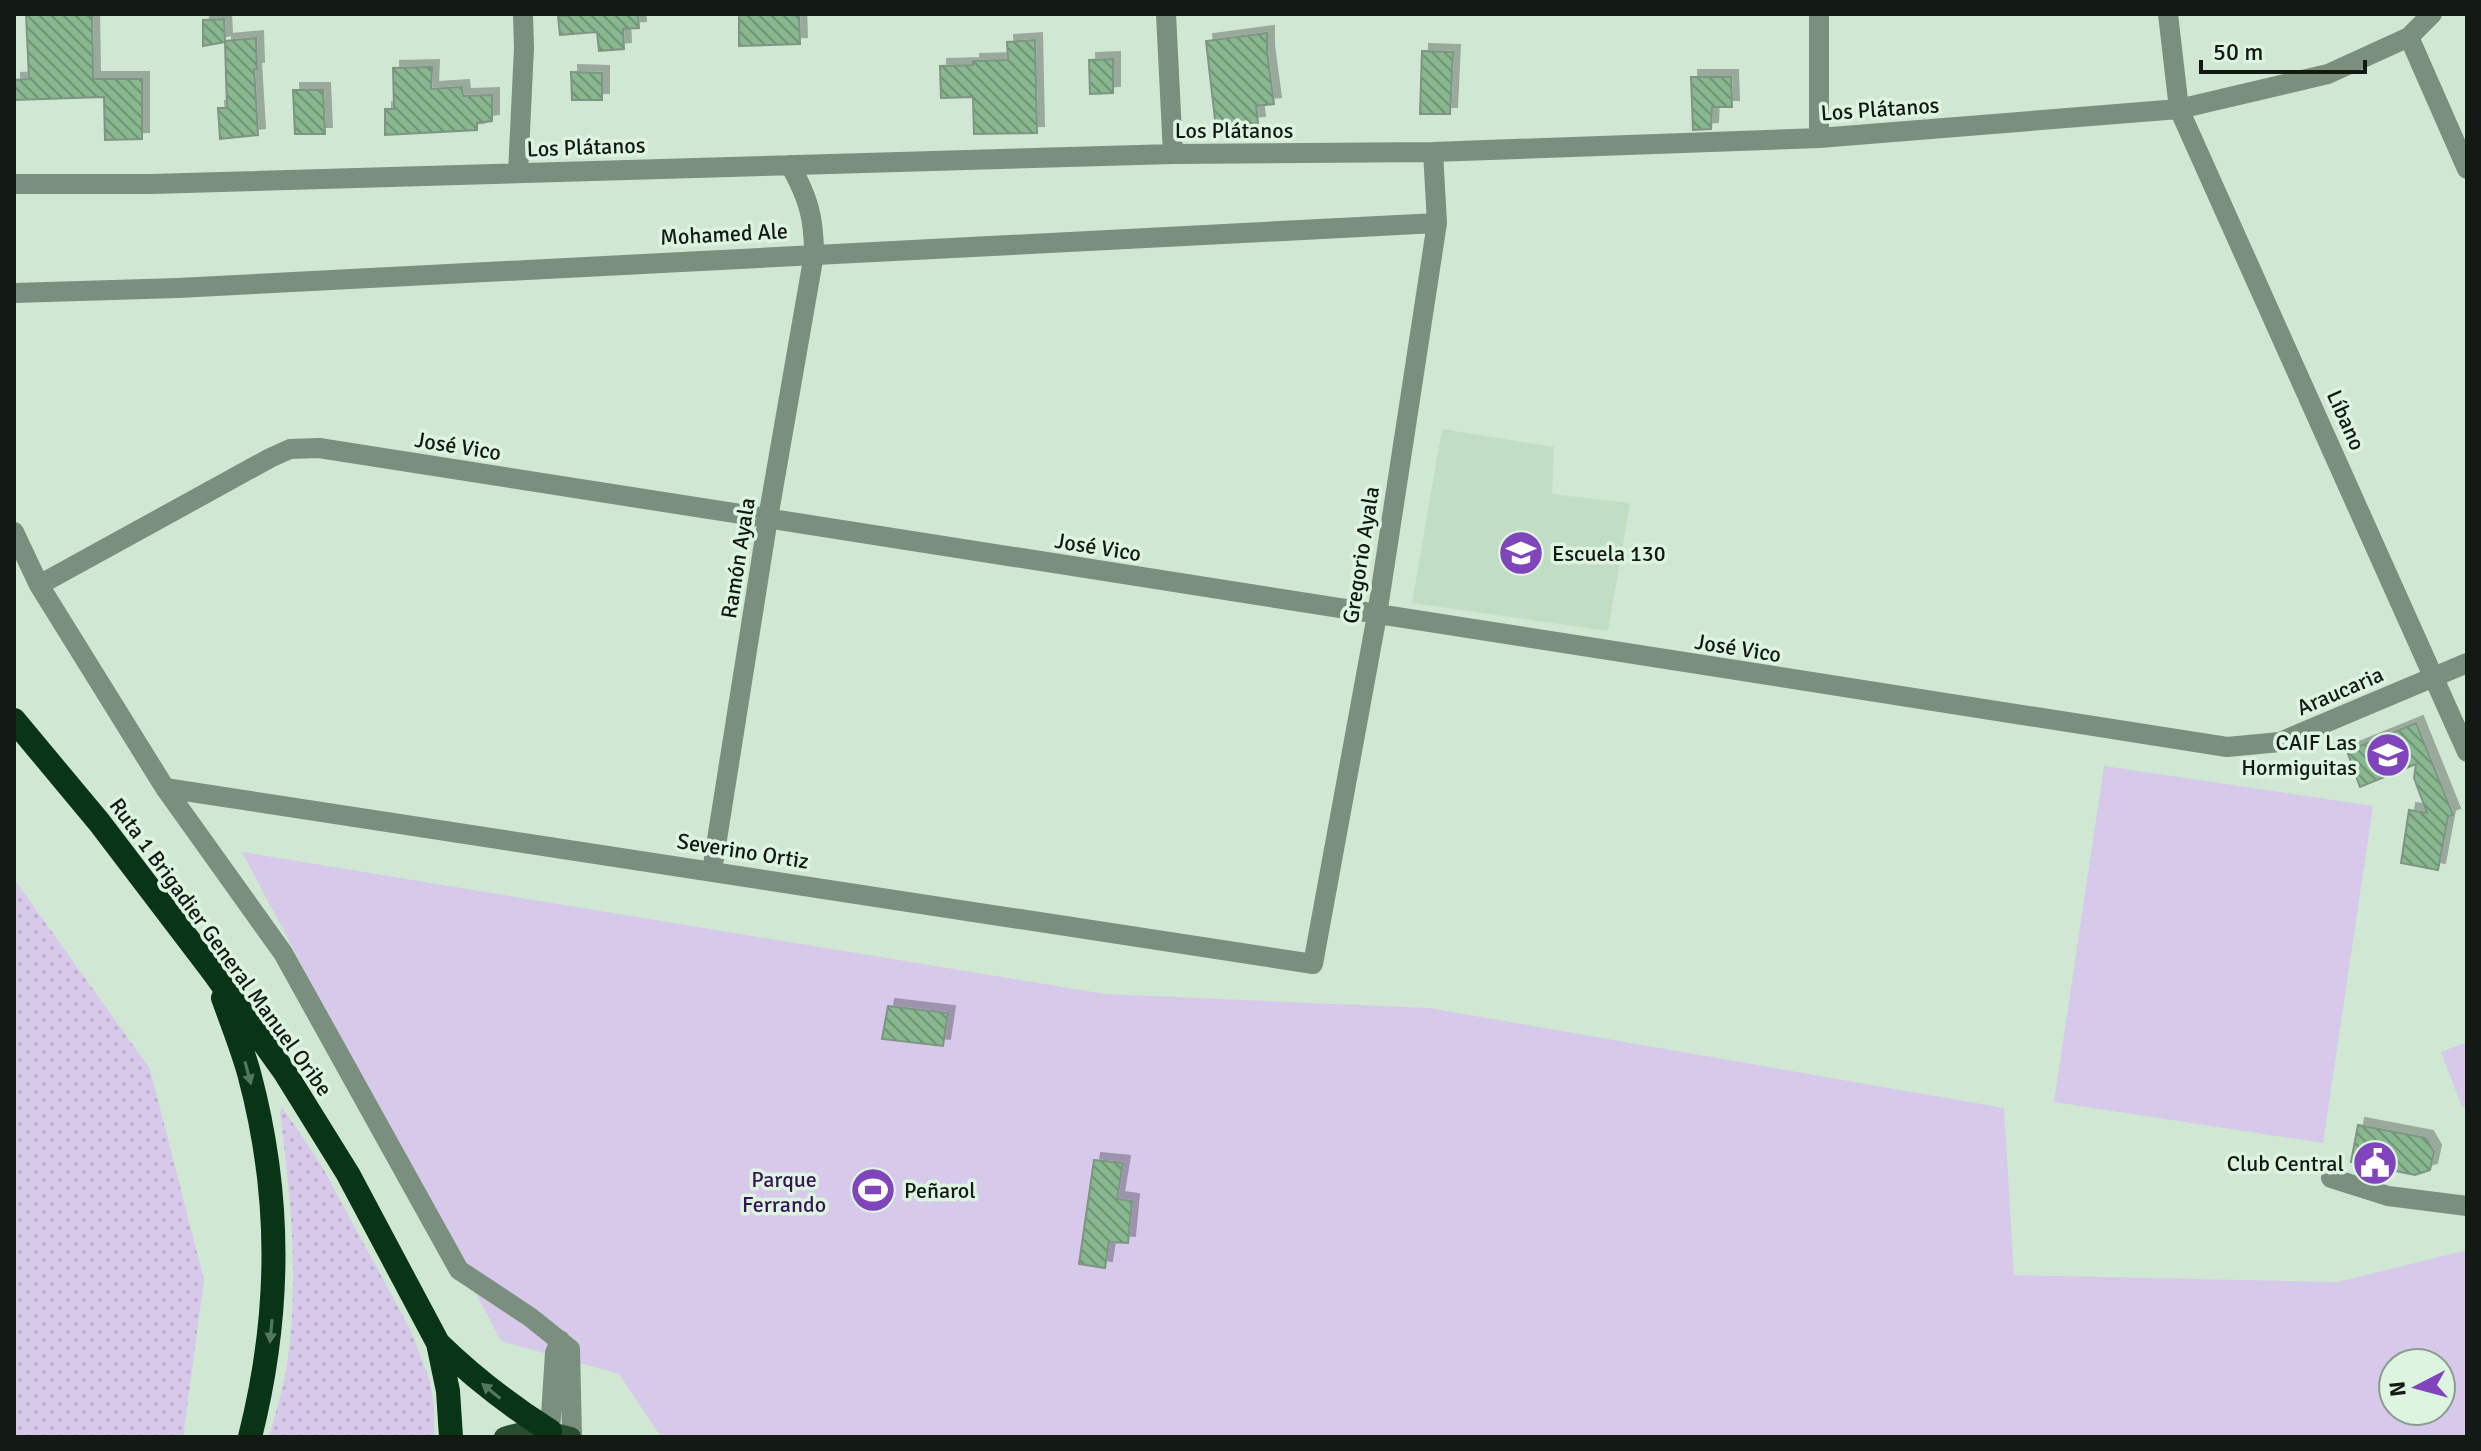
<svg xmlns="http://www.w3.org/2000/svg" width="2481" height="1451" font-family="Signika,sans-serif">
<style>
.built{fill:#c1dec5}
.grass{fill:url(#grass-dots)}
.green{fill:#d7c9ea;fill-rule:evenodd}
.building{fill:url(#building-back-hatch);stroke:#7f9583;stroke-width:2;filter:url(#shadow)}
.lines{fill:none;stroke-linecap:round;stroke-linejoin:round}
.minor{stroke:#7b8f7e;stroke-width:20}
.major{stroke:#294d31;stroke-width:20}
.highway{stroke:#073516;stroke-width:24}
.oneway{fill:#52785d}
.labels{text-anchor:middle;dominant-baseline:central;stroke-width:7;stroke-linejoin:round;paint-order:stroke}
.street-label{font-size:22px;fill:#121a13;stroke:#ddf4e1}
.poi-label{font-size:22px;fill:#121a13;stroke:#ddf4e1;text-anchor:start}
.park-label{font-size:22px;fill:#351652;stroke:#ddf4e1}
</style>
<defs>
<pattern id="grass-dots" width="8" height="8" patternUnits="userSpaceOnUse" patternTransform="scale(2)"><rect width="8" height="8" fill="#d7c9ea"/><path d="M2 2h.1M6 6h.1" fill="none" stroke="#b8acc8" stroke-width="1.8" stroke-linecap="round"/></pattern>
<pattern id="building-back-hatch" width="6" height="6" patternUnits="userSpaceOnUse" patternTransform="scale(2)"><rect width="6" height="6" fill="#88b790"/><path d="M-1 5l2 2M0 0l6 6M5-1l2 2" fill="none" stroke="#6e9474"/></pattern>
<filter id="shadow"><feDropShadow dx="7" dy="-7" stdDeviation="0" flood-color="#0004"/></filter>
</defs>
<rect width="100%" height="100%" fill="#d0e7d3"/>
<path class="built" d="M1442,429L1554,447L1552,494L1630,503L1608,631L1412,603Z"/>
<path class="grass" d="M14,879L150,1069L204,1280L183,1437H14Z
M282,1107L320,1163L411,1331L430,1381L434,1406V1437H269C275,1415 282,1393 286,1371C300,1284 291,1199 280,1112Z"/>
<path class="green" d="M2104,766L2373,806L2323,1143L2054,1102Z
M242,852L1105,994L1429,1008L2004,1108L2014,1275L2337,1282L2467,1250V1437H661L619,1374L501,1341ZM2393,1363H2441V1411H2393Z
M2467,1042V1105L2462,1107L2441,1052Z"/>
<path class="building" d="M26,14H92L93,79H142V139L105,140L104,97L14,100V80L29,79Z
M591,14H638L639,28L623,29L624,49L599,51L597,32L560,35L558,16Z
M799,14L800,44L739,46V15Z
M224,19L225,41L256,38L257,69H254L258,135L220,139L218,108H227L225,42L203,46V20Z
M1267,33V52L1274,104L1256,106L1258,123L1216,128L1206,41Z
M1035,40L1037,133L974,134L973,97L941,98L940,66L973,65V61L1008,60L1007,42Z
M1422,51L1453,52L1450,114H1420Z
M1113,59V93L1090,94L1089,60Z
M432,67L431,89L462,87L463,96L492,95V121L477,123V130L385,135V109H394L393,68Z
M571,72L602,73V100H572Z
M1691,77H1731L1732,107H1712L1711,129L1693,130Z
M293,90H323L325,134H295Z
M2416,723L2453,815L2448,817L2438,870L2401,863L2409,810L2427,813L2414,778L2416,764L2360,787L2347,751Z
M888,1006L948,1013L943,1046L882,1039Z
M2358,1125L2426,1138L2434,1152L2430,1170L2415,1175L2351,1162Z
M1094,1160L1123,1163L1117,1199L1132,1201L1128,1243L1109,1242L1105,1268L1079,1264Z"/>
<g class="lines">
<path class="minor" d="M1166,14L1173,154
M1819,14V138
M2168,14L2179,109L2467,752
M2409,37L2467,169
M518,173L524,48L523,14
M14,184H151L1173,154L1433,152L1819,138L2179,109L2328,74L2409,37L2432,14
M14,293L178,288L1437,223
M14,532L39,585L165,788L283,953L459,1270L530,1317L570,1349L572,1437
M39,585L270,458L290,449L319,448L2227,747L2280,742L2467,663
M165,788L1313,964L1377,615L1437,223L1433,152
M712,871L768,518L814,254C814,217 808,197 790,165
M2331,1178L2388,1196L2467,1206
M550,1431L555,1353L560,1340"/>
<path class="major" d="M504,1437C528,1429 547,1430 571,1437"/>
<path class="highway" d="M14,720L99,822L214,973L284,1071L348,1174L438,1343L448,1391L451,1437
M223,998C232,1023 242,1048 249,1073C282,1196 281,1314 250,1437
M438,1343C473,1377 509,1405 550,1431"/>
</g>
<defs><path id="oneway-solid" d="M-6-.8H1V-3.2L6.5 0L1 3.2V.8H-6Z" transform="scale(2)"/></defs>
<g class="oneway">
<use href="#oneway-solid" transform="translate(248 1073) rotate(75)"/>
<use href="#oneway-solid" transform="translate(271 1331) rotate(95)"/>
<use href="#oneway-solid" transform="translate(491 1391) rotate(-141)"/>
</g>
<defs>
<g id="school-disc" transform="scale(2.3)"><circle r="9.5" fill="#8145bb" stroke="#ddf4e1"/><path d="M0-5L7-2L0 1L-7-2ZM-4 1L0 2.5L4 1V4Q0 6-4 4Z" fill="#fff"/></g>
<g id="civic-disc" transform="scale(2.3)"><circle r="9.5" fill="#8145bb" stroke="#ddf4e1"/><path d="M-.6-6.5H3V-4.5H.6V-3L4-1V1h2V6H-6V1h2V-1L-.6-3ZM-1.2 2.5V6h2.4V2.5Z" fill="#fff"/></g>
<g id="stadium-disc" transform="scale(2.3)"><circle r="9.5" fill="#8145bb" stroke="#ddf4e1"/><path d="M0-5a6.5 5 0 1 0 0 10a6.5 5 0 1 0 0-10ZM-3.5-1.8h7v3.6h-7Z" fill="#fff"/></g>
</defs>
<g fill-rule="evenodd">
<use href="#school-disc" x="1521" y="553"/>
<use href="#school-disc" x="2388" y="755"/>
<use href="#civic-disc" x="2375" y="1163"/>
<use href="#stadium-disc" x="873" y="1190"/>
</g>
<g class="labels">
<g class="street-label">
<text transform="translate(1880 109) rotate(-4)">Los Plátanos</text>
<text x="1234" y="130">Los Plátanos</text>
<text transform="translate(586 147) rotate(-2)">Los Plátanos</text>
<text transform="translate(724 234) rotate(-3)">Mohamed Ale</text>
<text transform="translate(2346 420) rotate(66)">Líbano</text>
<text transform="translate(458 446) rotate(9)">José Vico</text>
<text transform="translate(1098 547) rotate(9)">José Vico</text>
<text transform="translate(1361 555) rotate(-81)">Gregorio Ayala</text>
<text transform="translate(738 558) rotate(-81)">Ramón Ayala</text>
<text transform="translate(1738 648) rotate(9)">José Vico</text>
<text transform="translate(2340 691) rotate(-23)">Araucaria</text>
<text transform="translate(743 851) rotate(9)">Severino Ortiz</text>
<text transform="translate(221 947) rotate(54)">Ruta 1 Brigadier General Manuel Oribe</text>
</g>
<g class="poi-label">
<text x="1552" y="553">Escuela 130</text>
<text x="2357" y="742" text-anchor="end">CAIF Las<tspan x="2357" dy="25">Hormiguitas</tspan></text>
<text x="2344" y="1163" text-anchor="end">Club Central</text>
<text x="904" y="1190">Peñarol</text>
</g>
<g class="park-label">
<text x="784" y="1179">Parque<tspan x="784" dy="25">Ferrando</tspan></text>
</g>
</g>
<rect width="2481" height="1451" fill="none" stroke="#121a13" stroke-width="32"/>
<g transform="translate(2417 1387) rotate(264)"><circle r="38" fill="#ddf4e1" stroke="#8c9d8f" stroke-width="2"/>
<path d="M0-6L14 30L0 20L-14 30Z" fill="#8145bb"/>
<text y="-12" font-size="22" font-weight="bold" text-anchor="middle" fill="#121a13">N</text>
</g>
<path d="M2201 60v12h164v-12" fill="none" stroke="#121a13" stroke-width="4"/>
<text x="2213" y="60" font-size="24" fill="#121a13" stroke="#ddf4e1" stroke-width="6" paint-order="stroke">50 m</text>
</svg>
